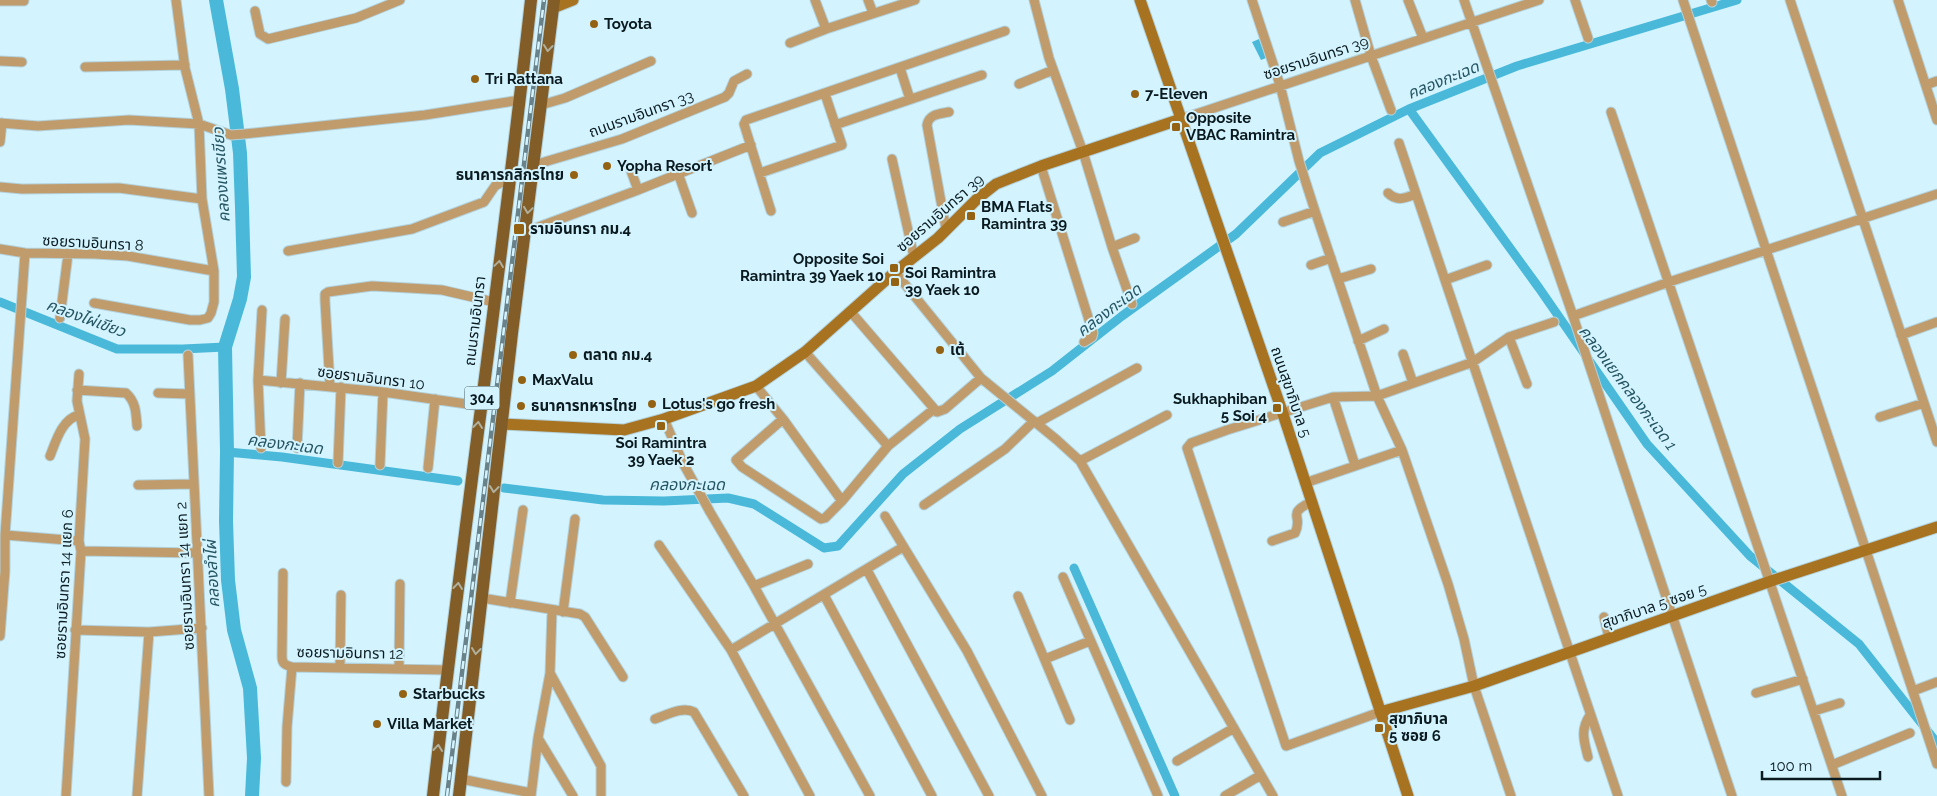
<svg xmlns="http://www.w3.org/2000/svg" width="1937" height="796" font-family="Raleway,'Noto Sans Thai',sans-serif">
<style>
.water{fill:#4ab9d9}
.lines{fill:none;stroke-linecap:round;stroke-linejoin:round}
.canal{stroke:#4ab9d9;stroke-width:9}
.river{stroke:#4ab9d9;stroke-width:14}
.street-casing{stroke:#b3d1db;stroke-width:11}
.secondary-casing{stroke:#b3d1db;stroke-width:13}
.primary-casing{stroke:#b3d1db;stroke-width:14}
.street{stroke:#c09c6d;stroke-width:9}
.secondary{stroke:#a87320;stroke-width:11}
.primary{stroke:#835d27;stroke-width:12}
.rail-casing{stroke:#698189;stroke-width:4.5}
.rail{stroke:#d3f4ff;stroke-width:2.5;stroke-dasharray:8;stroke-linecap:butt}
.oneway{stroke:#afb09e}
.poi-dot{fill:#936313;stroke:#d3f4ff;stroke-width:2}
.labels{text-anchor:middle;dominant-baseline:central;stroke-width:4;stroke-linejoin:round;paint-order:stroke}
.shield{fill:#d3f4ff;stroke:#465b62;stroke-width:1}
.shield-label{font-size:14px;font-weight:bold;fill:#0a1a1f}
.poi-label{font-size:15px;font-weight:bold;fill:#0a1a1f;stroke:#d3f4ff;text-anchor:start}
.street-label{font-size:15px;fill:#0a1a1f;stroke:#d3f4ff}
.water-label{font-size:16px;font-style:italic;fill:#255462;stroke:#d3f4ff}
</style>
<rect width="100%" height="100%" fill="#d3f4ff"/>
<path class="water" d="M1259,39L1266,58L1261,60L1252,42Z"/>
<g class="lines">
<path class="canal" d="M1409,109L1539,288L1647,444L1750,556L1859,644L1937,743
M0,302L117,349H183L225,347
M227,452L282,457L458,481
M504,488L603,500L664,501L728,498L754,504L824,548L838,546L903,474L960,429L1052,371L1122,316L1236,234L1320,153L1409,109L1517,66L1737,0
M1074,568L1175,796"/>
<path class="river" d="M216,0L232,89L240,153L242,208L244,277L240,299L225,347L227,452L226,521L228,580L234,630L250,688L254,758L252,796"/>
<g class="street-casing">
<path id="street" d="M815,0L826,29
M868,0L873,13
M1034,0L1049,58L1083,152L1112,247L1132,304
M1252,0L1280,85L1299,161L1315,211L1377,396L1402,450L1448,584L1464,639L1474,686L1511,796
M1355,0L1371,56L1391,110
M1408,0L1423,38
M1464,0L1573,316L1732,796
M1575,0L1588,38
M1683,0L1937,764
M1711,0L1712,2
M1790,0L1937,442
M1898,0L1937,120
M0,1H24
M255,11L260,34L268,39L356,18L400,0
M790,43L826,29L915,0
M0,61L22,62
M85,67L185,65
M900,68L910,99
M1019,84L1053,70
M1926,85L1937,81
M541,105L565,98L651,61
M1611,112L1842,796
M1181,119L1539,0
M0,123L38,126L129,120L199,124L231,135L244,134L425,115L520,100
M835,125L982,75
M0,142L2,123
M1399,143L1618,796
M892,159L914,257
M534,165L622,139L725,97L729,93L734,81L747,74
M1041,166L1093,333L1092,337L1084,342
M631,171L638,190
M678,173L692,213
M760,173L842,145L825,94
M0,187L22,189L119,188L202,199
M1388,193C1397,202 1405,198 1416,194
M771,211L744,124L746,120L1005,31
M1283,222L1315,211
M946,229L927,125C929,114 939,114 949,112
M525,232L638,190L751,145
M1112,247L1135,238
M0,249L25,253L95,254L128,256L214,271
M288,251L412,229L484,202L495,186L511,177
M1311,265L1331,258
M895,272L981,378L1057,440L1080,461L1273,796
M1338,279L1371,269
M1445,280L1487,265
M94,303L190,320H200L208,318L211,313L214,302V271L202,199L199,124L185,68L176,0
M850,311L937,412L945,409L981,378
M1573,316L1669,282L1937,194
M60,318L68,254
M1901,335L1937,322
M1509,337L1527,384
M1358,341L1384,329
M805,352L888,446
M1403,354L1413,383
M188,355L209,796
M258,380L383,392L481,406
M281,383L285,319
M330,386L325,301V294L328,292L372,286L409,288L442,290L494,302
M756,386L783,419L842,501
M77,390L126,393C136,402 136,413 137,426
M158,393L190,394
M1333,397L1355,465
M1880,417L1924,403
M664,419L683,463L710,512L754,586L870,796
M783,419L736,460L742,467L821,519L825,518L842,501L888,446L934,409
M1037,423L1137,368
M261,448L258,380L262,310
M297,448L300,383
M50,456C56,441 62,419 79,415
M1080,461L1167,415
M338,463L341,387
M380,465L383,392
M428,468L435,399
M1305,483L1402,450
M138,485L194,484
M924,505L1005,449L1034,421
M885,516L967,651L1042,796
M5,535L79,541
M1272,541L1295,533C1304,515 1285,515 1311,502
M659,545L731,650L810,796
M81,551L198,553
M867,570L989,796
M283,573L282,656C282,664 285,665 292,667L447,670
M1063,577L1158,796
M754,586L808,564
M824,595L932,796
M1018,596L1070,720
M482,598L580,614L585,617L623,677
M510,603L523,510
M563,612L575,519
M1604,617L1609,638
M75,630L149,632L202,628
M0,636L5,571V535L25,253
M731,650L903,547
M1045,659L1090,641
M340,667L341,595
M399,668L400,584
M550,673L601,766V796
M1913,691L1937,682
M1756,693L1803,679
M1814,711L1840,703
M1380,712L1286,746L1187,448L1191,443L1227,430L1333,397L1377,396L1473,362L1509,337L1554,322
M655,719C667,715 682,706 694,712L744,796
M538,738L573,796
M1588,757C1584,741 1580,730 1590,715
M1177,761L1234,728
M1832,765L1910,733
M461,779L531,793
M286,782L287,727L292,667
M66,796L81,551L79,541L85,439L77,401L79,374
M137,796L149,632
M531,796L538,738L550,673L552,610
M1225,796L1261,775"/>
</g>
<g class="secondary-casing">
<path id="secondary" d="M1140,0L1282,411L1408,796
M553,8L573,0
M501,424L624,430L664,419L756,386L805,352L895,272L938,238L977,199L996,184L1041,166L1181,119
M1380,712L1474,686L1771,581L1937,527"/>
</g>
<g class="primary-casing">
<path id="primary" d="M433,796C463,530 502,266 531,0
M459,796L512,333L554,0"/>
</g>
<use href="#street" class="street"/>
<use href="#secondary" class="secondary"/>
<use href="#primary" class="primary"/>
<g class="rail-casing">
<path id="rail" d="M447,796L544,0"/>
</g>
<use href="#rail" class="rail"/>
</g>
<defs><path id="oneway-chevron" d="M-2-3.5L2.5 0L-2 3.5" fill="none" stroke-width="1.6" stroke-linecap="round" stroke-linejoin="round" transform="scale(1.25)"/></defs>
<g class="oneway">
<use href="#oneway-chevron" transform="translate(548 48) rotate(97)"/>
<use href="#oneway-chevron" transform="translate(528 210) rotate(98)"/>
<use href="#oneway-chevron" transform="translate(499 264) rotate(-82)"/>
<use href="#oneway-chevron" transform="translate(478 425) rotate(-83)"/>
<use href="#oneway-chevron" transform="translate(494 489) rotate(96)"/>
<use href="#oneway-chevron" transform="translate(458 586) rotate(-83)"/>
<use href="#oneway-chevron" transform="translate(476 651) rotate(97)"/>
<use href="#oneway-chevron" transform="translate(438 748) rotate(-84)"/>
</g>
<g class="poi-dot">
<circle cx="594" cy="24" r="5"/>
<circle cx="475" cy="79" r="5"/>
<circle cx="1135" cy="94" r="5"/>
<rect x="1171" y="122" width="10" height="10" rx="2.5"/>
<circle cx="607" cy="166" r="5"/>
<circle cx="574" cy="175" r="5"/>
<rect x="966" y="211" width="10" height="10" rx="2.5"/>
<rect x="513" y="223" width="12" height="12" rx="2.5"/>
<rect x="889" y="263" width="10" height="10" rx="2.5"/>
<rect x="890" y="277" width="10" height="10" rx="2.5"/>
<circle cx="940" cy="350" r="5"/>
<circle cx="573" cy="355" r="5"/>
<circle cx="522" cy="380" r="5"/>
<circle cx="652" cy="404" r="5"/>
<circle cx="521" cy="406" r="5"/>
<rect x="1272" y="403" width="10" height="10" rx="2.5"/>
<rect x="656" y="421" width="10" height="10" rx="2.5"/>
<circle cx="403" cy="694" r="5"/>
<circle cx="377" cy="724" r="5"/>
<rect x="1374" y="723" width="10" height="10" rx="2.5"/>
</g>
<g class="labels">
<rect class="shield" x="464.5" y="386.5" width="35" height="23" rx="4"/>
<g class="shield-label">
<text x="482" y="398">304</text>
</g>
<g class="poi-label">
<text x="604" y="24">Toyota</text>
<text x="485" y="79">Tri Rattana</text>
<text x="1145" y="94">7-Eleven</text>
<text x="1186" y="118">Opposite<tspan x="1186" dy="17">VBAC Ramintra</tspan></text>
<text x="617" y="166">Yopha Resort</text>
<text x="564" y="175" text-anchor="end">ธนาคารกสิกรไทย</text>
<text x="981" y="207">BMA Flats<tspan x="981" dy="17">Ramintra 39</tspan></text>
<text x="530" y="229">รามอินทรา กม.4</text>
<text x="884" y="259" text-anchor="end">Opposite Soi<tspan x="884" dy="17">Ramintra 39 Yaek 10</tspan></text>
<text x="905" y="273">Soi Ramintra<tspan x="905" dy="17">39 Yaek 10</tspan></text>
<text x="950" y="350">เต้</text>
<text x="583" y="355">ตลาด กม.4</text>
<text x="532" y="380">MaxValu</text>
<text x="1267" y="399" text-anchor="end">Sukhaphiban<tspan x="1267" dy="17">5 Soi 4</tspan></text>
<text x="662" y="404">Lotus's go fresh</text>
<text x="531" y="406">ธนาคารทหารไทย</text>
<text x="661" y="443" text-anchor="middle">Soi Ramintra<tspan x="661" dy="17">39 Yaek 2</tspan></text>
<text x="413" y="694">Starbucks</text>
<text x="1389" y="719">สุขาภิบาล<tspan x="1389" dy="17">5 ซอย 6</tspan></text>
<text x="387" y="724">Villa Market</text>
</g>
<g class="street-label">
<text transform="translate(1316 58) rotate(-18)">ซอยรามอินทรา 39</text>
<text transform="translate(641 114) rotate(-20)">ถนนรามอินทรา 33</text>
<text transform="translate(940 213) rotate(-41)">ซอยรามอินทรา 39</text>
<text transform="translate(93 243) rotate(3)">ซอยรามอินทรา 8</text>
<text transform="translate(475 321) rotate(-83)">ถนนรามอินทรา</text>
<text transform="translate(371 378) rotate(7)">ซอยรามอินทรา 10</text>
<text transform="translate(1291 392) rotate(71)">ถนนสุขาภิบาล 5</text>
<text transform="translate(185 576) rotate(-93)">ซอยรามอินทรา 14 แยก 2</text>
<text transform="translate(64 584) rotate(-87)">ซอยรามอินทรา 14 แยก 6</text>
<text transform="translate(1654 606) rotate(-19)">สุขาภิบาล 5 ซอย 5</text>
<text transform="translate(350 653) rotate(1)">ซอยรามอินทรา 12</text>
</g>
<g class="water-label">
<text transform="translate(1443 80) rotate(-22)">คลองกะเฉด</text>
<text transform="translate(221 175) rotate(-94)">คลองแพรเขียว</text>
<text transform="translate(1109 310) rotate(-37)">คลองกะเฉด</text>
<text transform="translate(86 318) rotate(20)">คลองไผ่เขียว</text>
<text transform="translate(1628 388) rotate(53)">คลองแยกคลองกะเฉด 1</text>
<text transform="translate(285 444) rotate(7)">คลองกะเฉด</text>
<text x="687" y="484">คลองกะเฉด</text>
<text transform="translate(212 574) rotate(-93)">คลองลำไผ่</text>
</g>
</g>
<path d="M1762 771v8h118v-8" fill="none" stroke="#0a1a1f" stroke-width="2.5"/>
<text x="1770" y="771" font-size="15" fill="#0a1a1f" stroke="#d3f4ff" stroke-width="4" paint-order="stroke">100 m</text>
</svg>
